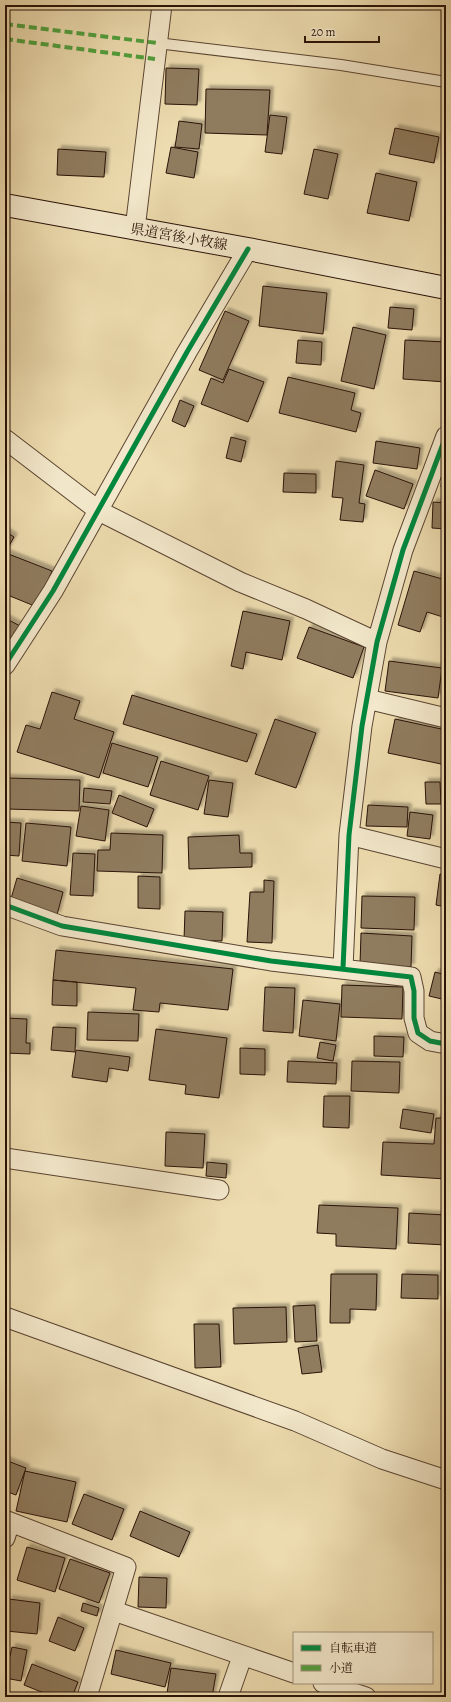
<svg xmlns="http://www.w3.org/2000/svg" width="451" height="1702" font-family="Alegreya,'Noto Serif JP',serif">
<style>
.building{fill:#8f7b5e;stroke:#291207;filter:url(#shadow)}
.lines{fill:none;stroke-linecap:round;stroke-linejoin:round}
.service-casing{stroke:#5a4431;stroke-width:12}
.minor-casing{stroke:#5a4431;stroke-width:21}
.secondary-casing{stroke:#291207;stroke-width:24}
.service{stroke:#f3e8cb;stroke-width:10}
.minor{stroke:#f3e8cb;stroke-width:19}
.secondary{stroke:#f3e8cb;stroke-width:22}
.quiet{stroke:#51a03d;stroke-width:4;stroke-dasharray:8 4;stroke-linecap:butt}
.cycleway-casing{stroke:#f3e8cb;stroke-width:8}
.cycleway{stroke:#00873e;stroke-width:5}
.labels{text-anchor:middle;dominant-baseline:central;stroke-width:3;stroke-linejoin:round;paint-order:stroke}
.street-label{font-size:14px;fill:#291207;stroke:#f3e8cb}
</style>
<defs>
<filter id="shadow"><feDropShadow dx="3.5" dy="-3.5" stdDeviation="1" flood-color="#0004"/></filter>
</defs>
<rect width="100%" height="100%" fill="#eddcaf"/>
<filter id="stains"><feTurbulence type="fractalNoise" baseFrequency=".005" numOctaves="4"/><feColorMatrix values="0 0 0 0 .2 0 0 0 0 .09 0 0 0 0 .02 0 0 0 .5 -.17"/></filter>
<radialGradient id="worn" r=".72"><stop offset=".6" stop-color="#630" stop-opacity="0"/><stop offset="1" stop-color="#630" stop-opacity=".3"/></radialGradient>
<path class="building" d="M166,68L199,69L197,105L165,104Z
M206,89L270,90L267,135L205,133Z
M270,115L287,117L282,154L265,152Z
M179,121L202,124L199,149L175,147Z
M395,128L439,137L434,163L389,154Z
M171,147L198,152L194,178L166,173Z
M58,149L106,152L104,177L57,175Z
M314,149L338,154L328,199L304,194Z
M376,173L417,182L409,221L367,213Z
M263,286L327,293L323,334L259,326Z
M390,307L414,309L412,330L388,328Z
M225,311L249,321L223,380L199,370Z
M353,327L386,335L374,389L341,381Z
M298,340L322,342L321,365L296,363Z
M405,340L446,342V382L403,379Z
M229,369L264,382L248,422L201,404L211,378L223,383Z
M288,377L355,393L351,410L361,413L356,432L279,413Z
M180,400L194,406L185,427L172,421Z
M231,437L246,441L241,462L226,458Z
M376,441L420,448L417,469L373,463Z
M336,461L364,465L359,503L365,504L363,522L340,520L343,498L332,497Z
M443,469L446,470V488L441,487Z
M375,470L413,484L404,509L366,496Z
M284,473L316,474V493L283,492Z
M433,502L446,503V529L432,528Z
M5,531L14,537L5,553Z
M6,553L52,571L37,607L5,594V556Z
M414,571L446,580V618L427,612L420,632L398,625Z
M243,611L290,621L282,660L246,652L243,669L231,666Z
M5,618L20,626L5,652Z
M309,627L364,647L353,678L297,658Z
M389,661L442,668L438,698L385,691Z
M52,692L80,701L74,719L114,732L99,778L17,752L26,725L40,729Z
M132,695L257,734L247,762L123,724Z
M275,719L316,733L296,788L255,774Z
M395,719L446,730V765L388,753Z
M112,743L158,757L148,787L103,773Z
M161,761L209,776L198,810L150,795Z
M7,778L80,780L79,811L6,809Z
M209,780L233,783L228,817L204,814Z
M425,782H440L441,804H426Z
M84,788L112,791L110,804L83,802Z
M119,795L154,809L147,827L112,813Z
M446,800V815L442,813Z
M368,805L408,807L407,827L366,826Z
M81,806L109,810L105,841L76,836Z
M410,812L433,815L430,839L407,836Z
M5,822L21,823L19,856L5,855Z
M26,823L71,827L67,866L22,861Z
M111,833L163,835L162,873L97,871L98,850H110Z
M239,835L240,853H252V867L189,869L188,837Z
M73,853L95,854L93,896L70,895Z
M440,874L446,875V907L436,905Z
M138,876L160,877V909L138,908Z
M17,878L63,892L57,915L10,902Z
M264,880L274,881L272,943L247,942L250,892H264Z
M362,896L415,897L414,930L361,928Z
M185,911L223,912L222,941L184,940Z
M361,933L412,936L411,967L360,965Z
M56,950L233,969L228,1010L160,1003L159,1012L133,1010L136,988L53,980Z
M435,972L446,975V1000L429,996Z
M53,980L77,982V1006L52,1005Z
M342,985L403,987L402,1019L341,1017Z
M265,987L295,988L293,1033L263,1031Z
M303,1000L340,1004L336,1041L299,1036Z
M445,1009H446V1037H444Z
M88,1012L139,1014L138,1041L87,1040Z
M5,1018L27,1019L26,1043H30V1054L5,1053Z
M53,1027L76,1028L75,1052L51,1050Z
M156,1029L227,1038L219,1098L185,1094L186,1085L149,1080Z
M374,1036L404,1037L403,1057L374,1056Z
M320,1042L336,1045L333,1061L317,1058Z
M240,1048L265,1049V1075L240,1074Z
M76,1050L130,1057L128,1071L109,1068L107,1082L72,1077Z
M288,1061L337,1063L336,1084L287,1082Z
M352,1061L400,1062L399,1093L351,1091Z
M444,1063L446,1064V1086H442Z
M324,1096H350L349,1128L323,1127Z
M403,1109L434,1114L431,1133L400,1128Z
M436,1118H446V1179L381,1175L383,1142L434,1144Z
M166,1132L205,1134L203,1168L165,1166Z
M207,1162L227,1164L226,1178L206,1176Z
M319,1205L398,1208L396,1249L336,1246V1234L317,1233Z
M409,1213L446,1215V1245L408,1243Z
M331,1274H377L376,1310L350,1309V1323H330Z
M402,1274L438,1275V1299L401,1298Z
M315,1305L317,1341L295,1342L293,1306Z
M286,1307L287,1342L234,1344L233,1308Z
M194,1324H219L221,1367L195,1368Z
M318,1345L322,1372L302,1374L298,1348Z
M5,1460L26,1468L16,1495L5,1491Z
M25,1471L76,1482L67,1522L16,1511Z
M84,1494L124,1509L112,1540L72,1524Z
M140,1511L190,1532L179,1557L130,1536Z
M27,1547L65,1558L55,1592L17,1580Z
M70,1559L110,1573L99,1603L59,1589Z
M139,1577L167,1578L166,1608L138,1607Z
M9,1599L40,1603L37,1634L6,1631Z
M83,1603L99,1608L97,1616L81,1611Z
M58,1617L84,1628L75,1651L49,1641Z
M12,1647L27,1650L21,1681L5,1678V1655L10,1656Z
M116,1650L171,1663L165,1687L111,1674Z
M32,1664L78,1682L72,1697H54L24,1685Z
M171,1668L216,1674L212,1697H193L167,1693Z"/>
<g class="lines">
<g class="service-casing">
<path id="service" d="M157,43L341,65L446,82"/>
</g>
<g class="minor-casing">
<path id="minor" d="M135,229L162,5
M5,439L99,511L240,582L306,609L377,642
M5,665L53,591L187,352L248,249
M367,699L446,718
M349,835L446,859
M5,905L62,926L271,961L411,977L414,991V1018L418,1033L430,1041L446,1044
M343,968L349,835L362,726L377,642L403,550L446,436
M5,1158L219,1190
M5,1317L295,1421L382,1459L446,1480
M5,1520L126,1567L87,1697
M5,1538L10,1522
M114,1611L294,1673
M323,1683L366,1697
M228,1697L242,1657"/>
</g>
<g class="secondary-casing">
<path id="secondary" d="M5,205L248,249L446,288"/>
</g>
<use href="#service" class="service"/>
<use href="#minor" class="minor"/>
<use href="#secondary" class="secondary"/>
<path class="quiet" d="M5,24L157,43
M5,39L155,59"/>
<g class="cycleway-casing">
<path id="cycleway" d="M5,665L53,591L187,352L248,249
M5,905L62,926L271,961L411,977L414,991V1018L418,1033L430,1041L446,1044
M343,968L349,835L362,726L377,642L403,550L446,436"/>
</g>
<use href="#cycleway" class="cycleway"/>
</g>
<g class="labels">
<g class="street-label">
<text transform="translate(179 237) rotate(10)">県道宮後小牧線</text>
</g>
</g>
<rect width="451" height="1702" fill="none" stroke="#eddcaf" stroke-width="20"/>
<rect x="6" y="6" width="439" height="1690" fill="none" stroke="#291207" stroke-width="2"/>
<rect x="10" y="10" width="431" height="1682" fill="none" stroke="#291207"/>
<rect x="293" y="1632" width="140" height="52" fill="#f3e8cb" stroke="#a2927d"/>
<rect x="301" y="1645" width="20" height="6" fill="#00873e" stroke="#a2927d"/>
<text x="329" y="1652" font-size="12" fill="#291207">自転車道</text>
<rect x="301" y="1665" width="20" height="6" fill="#51a03d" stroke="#a2927d"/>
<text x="329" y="1672" font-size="12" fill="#291207">小道</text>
<path d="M305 36v6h74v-6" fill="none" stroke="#291207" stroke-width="2"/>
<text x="311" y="36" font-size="12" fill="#291207" stroke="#f3e8cb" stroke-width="3" paint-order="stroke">20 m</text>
<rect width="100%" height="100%" filter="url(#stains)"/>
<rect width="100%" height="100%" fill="url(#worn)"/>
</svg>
